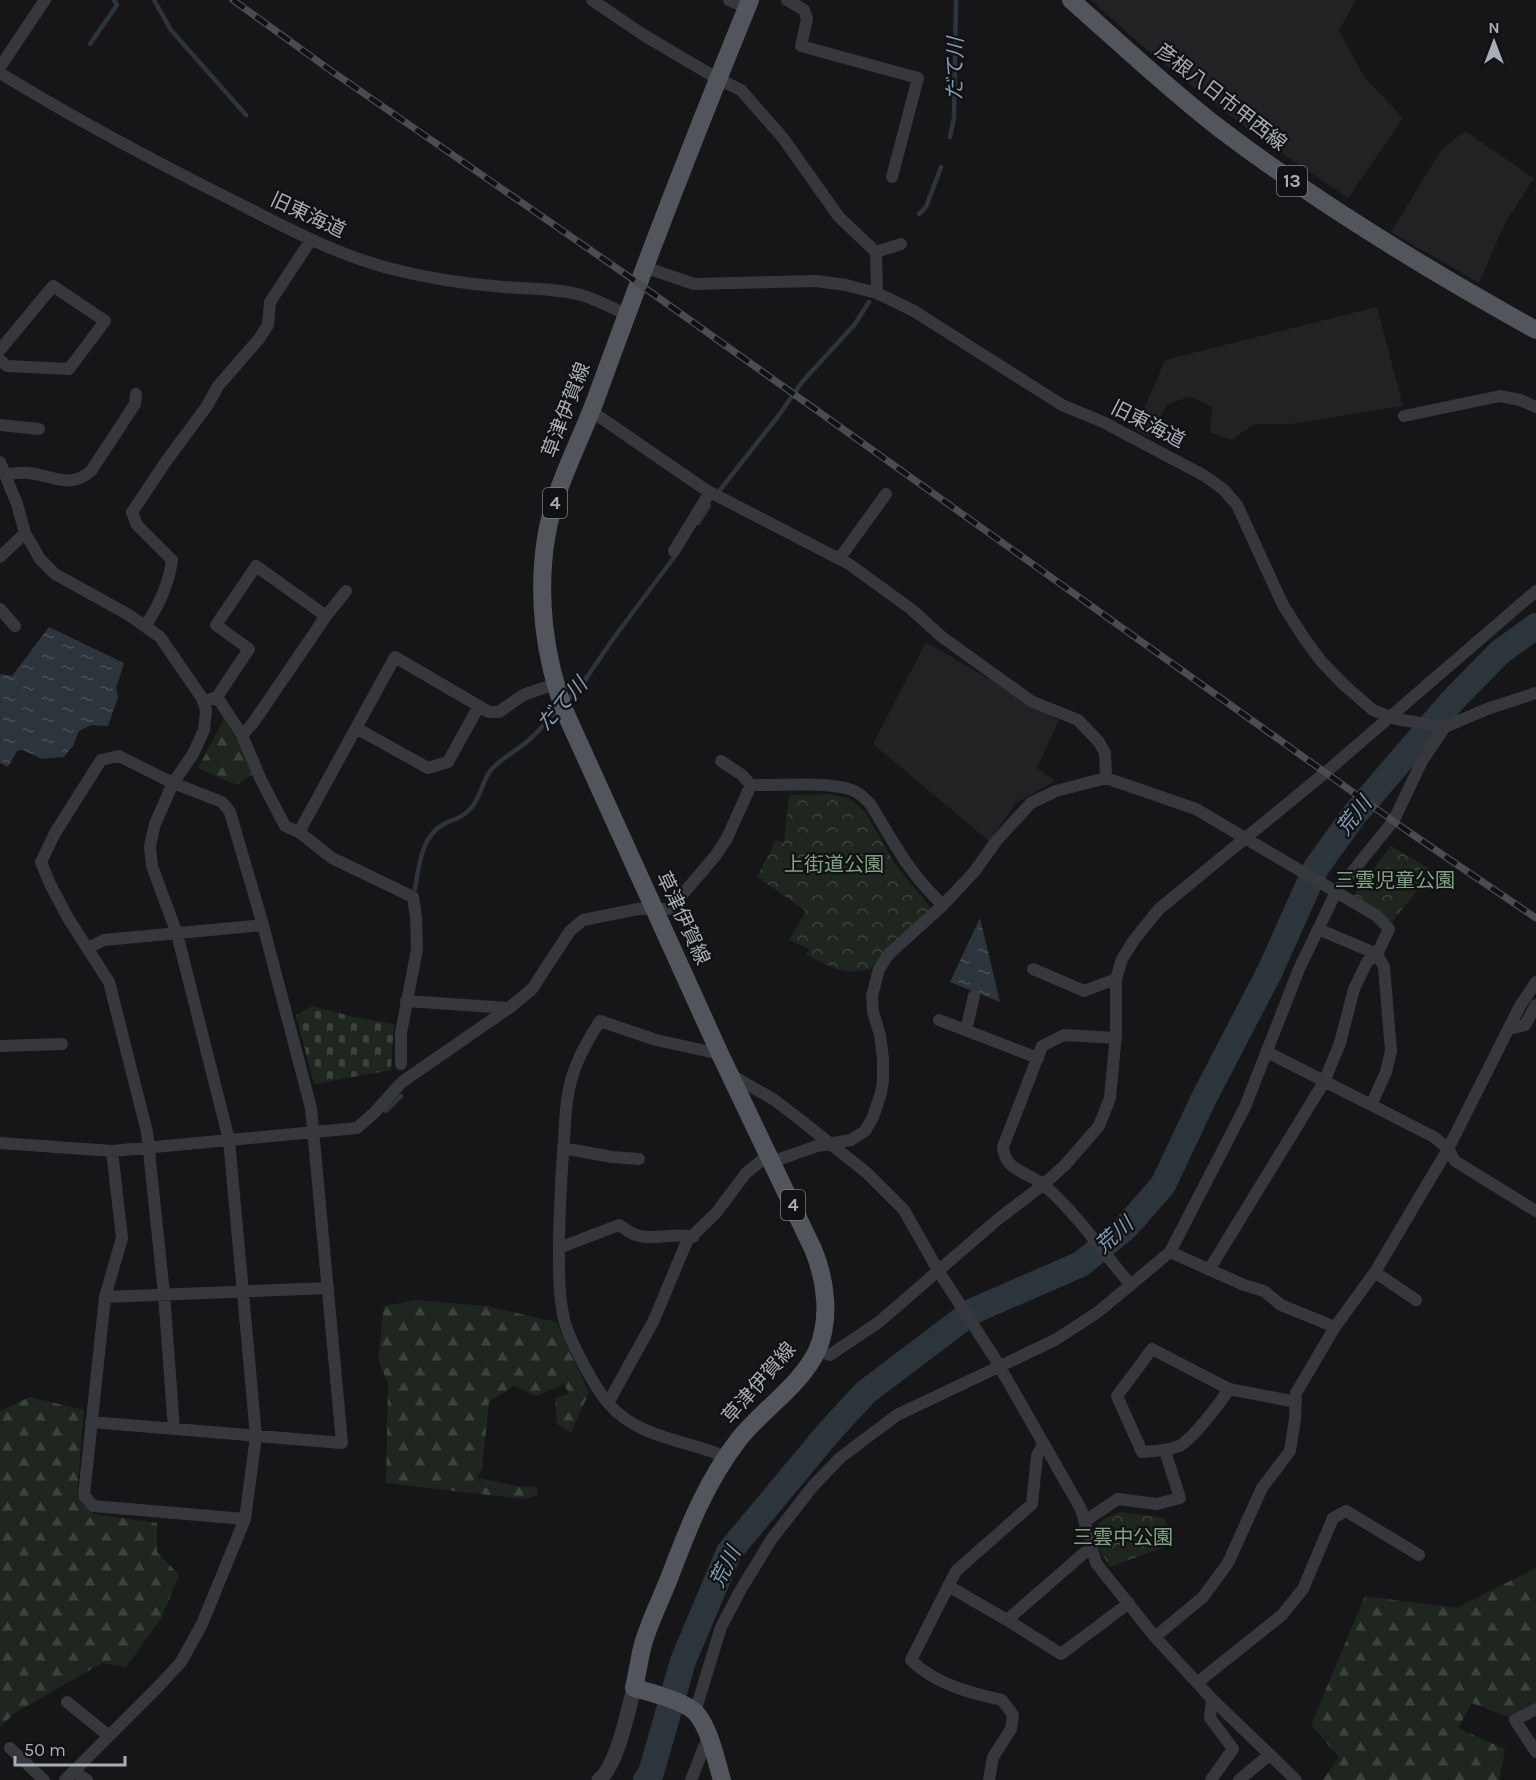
<svg xmlns="http://www.w3.org/2000/svg" width="1536" height="1780" font-family="Karla,'Noto Sans JP',sans-serif">
<style>
.built{fill:#222225}
.forest{fill:url(#forest-firs)}
.cemetery{fill:url(#cemetery-stones)}
.park{fill:url(#park-crowns)}
.water{fill:url(#water-ripples)}
.lines{fill:none;stroke-linecap:round;stroke-linejoin:round}
.stream{stroke:#2c353c;stroke-width:4.5}
.river{stroke:#2c353c;stroke-width:26}
.minor{stroke:#37383d;stroke-width:12}
.tertiary{stroke:#37383d;stroke-width:15}
.primary{stroke:#53555c;stroke-width:18}
.rail-casing{stroke:#4a4c52;stroke-width:7}
.rail{stroke:#111113;stroke-width:4.5;stroke-dasharray:14;stroke-linecap:butt}
.labels{text-anchor:middle;dominant-baseline:central;stroke-width:4.5;stroke-linejoin:round;paint-order:stroke}
.shield{fill:#111113;stroke:#7b7e86;stroke-width:1.5}
.shield-label{font-size:18px;font-weight:bold;fill:#a8adb8}
.street-label{font-size:20px;fill:#a8adb8;stroke:#111113}
.park-label{font-size:20px;fill:#7fa381;stroke:#111113}
.water-label{font-size:21px;font-style:italic;fill:#7f9bb3;stroke:#111113}
</style>
<defs>
<pattern id="forest-firs" width="22" height="20" patternUnits="userSpaceOnUse" patternTransform="scale(1.5)"><rect width="22" height="20" fill="#1e261f"/><path d="M5 1l3.5 6h-7zM16 11l3.5 6h-7z" fill="#3c433d"/></pattern>
<pattern id="cemetery-stones" width="16" height="16" patternUnits="userSpaceOnUse" patternTransform="scale(1.5)"><rect width="16" height="16" fill="#1e261f"/><path d="M2 7V4a2 2 0 0 1 4 0v3zM10 15v-3a2 2 0 0 1 4 0v3z" fill="#3c433d"/></pattern>
<pattern id="park-crowns" width="20" height="18" patternUnits="userSpaceOnUse" patternTransform="scale(1.5)"><rect width="20" height="18" fill="#1e261f"/><path d="M2 6a3 3 0 1 1 6 0M12 15a3 3 0 1 1 6 0" fill="none" stroke="#3c433d"/></pattern>
<pattern id="water-ripples" width="26" height="14" patternUnits="userSpaceOnUse" patternTransform="scale(1.5)"><rect width="26" height="14" fill="#2c353c"/><path d="M2 4q2-2 4 0t4 0M15 11q2-2 4 0t4 0" fill="none" stroke="#485056"/></pattern>
</defs>
<rect width="100%" height="100%" fill="#161618"/>
<path class="built" d="M1091,0H1356L1339,30L1364,77L1403,118L1348,198L1251,132L1147,50Z
M1465,131L1534,178L1505,223L1479,283L1391,232L1441,150Z
M1377,307L1403,406L1290,424H1254L1232,440L1210,432L1212,407L1190,396L1167,405L1148,437L1135,430L1165,360Z
M926,642L1059,720L1037,768L1055,781L1016,803L989,841L873,744Z"/>
<path class="forest" d="M224,719L257,772L236,785L198,768Z
M415,1300L486,1306L556,1322L589,1392L571,1433L557,1424L555,1398L569,1394L564,1384L536,1396L514,1386L489,1402L482,1468L477,1478L524,1487L537,1486L538,1495L524,1499L386,1483L388,1384L378,1359L384,1306Z
M30,1397L84,1410L77,1496L94,1514L157,1523V1552L179,1575L161,1619L126,1667L102,1663L15,1713L0,1727V1411Z
M1536,1568V1704L1510,1718L1472,1703L1458,1728L1505,1749L1499,1780H1323L1339,1757L1311,1725L1365,1596L1456,1608Z"/>
<path class="cemetery" d="M312,1006L354,1017L394,1024L391,1070L314,1084L296,1015Z"/>
<path class="park" d="M831,794L850,799L866,813L895,864L931,908L904,933L870,969L848,972L836,969L806,955L809,949L789,940L806,911L757,877L776,840L784,843L789,795Z
M1391,846L1433,871L1392,922L1350,900Z
M1120,1512L1165,1518L1173,1544L1110,1567C1103,1555 1088,1537 1099,1523C1104,1518 1114,1515 1120,1512Z"/>
<path class="water" d="M49,627L124,663L116,688L118,697L108,726L91,725L79,731L73,746L64,757L42,759L23,750L17,751L8,767L0,763V674L12,676Z
M980,918L1000,1002L950,982Z"/>
<g class="lines">
<path class="stream" d="M154,0L171,30L246,115
M90,44L117,5L114,0
M950,137L954,118L956,0
M919,214L926,207L941,167
M720,490L779,415L802,382L855,324L869,302
M698,523L709,506
M566,701L583,683L613,639L678,552
M415,889C419,866 421,836 444,824C456,818 462,818 471,808C481,797 482,782 490,771C501,758 517,751 530,739C540,730 549,719 558,709
M386,1111L401,1096"/>
<path class="river" d="M646,1780L651,1773L683,1661L729,1552L829,1432L866,1392L973,1311L1081,1264L1126,1227L1163,1185L1204,1098L1270,971L1316,868L1354,815L1452,701L1500,652L1536,626"/>
<path class="minor" d="M592,0L642,34L718,79L741,90L783,138L839,217L876,252L877,293
M729,0L747,8
M787,0L804,10L807,19L801,46L918,78L892,177
M0,67L45,0
M0,73C75,119 152,160 230,199C281,225 332,253 388,268C426,278 465,284 504,287C530,289 555,288 581,295C596,299 612,308 626,314
M876,252L901,244
M644,267L694,284L816,281L846,285L877,293L914,311L1062,405L1103,422L1205,476L1224,490L1237,505L1283,605L1304,638L1321,661L1344,685L1373,710L1396,719L1445,727L1487,709L1536,693
M0,350L53,286L105,321L69,369L7,366L0,360
M591,411L706,490L849,564L911,609L942,637L1031,701L1078,720L1099,742L1105,753L1106,778
M1404,416L1500,396L1520,400L1536,407
M0,425L39,429
M0,462L17,504L25,533L40,559L55,574L129,615L160,637L202,698L206,710L204,730L193,754L173,783L155,824L150,846L152,866L177,934L229,1140L256,1436L245,1519L202,1624L181,1662L158,1687L65,1780
M4,474C12,474 20,472 28,473C53,475 69,490 91,471L135,404L136,394
M674,551L710,492
M0,557L25,533
M839,559L886,494
M0,609L15,626
M145,626C158,607 169,583 172,560L137,525L132,512L167,460L207,406L218,386L259,339L268,325L270,302L311,240
M217,697L242,735L253,723L326,616L346,591
M203,702L217,697L249,649L216,625L256,566L326,616
M356,728L428,768L448,762L479,706
M242,735L261,780L285,826L299,832L332,858L413,897L416,917L417,949L401,1033V1064
M721,761L742,775L751,785
M299,832L395,657L489,712H499L523,695L555,684
M1318,929L1377,954L1384,967L1391,1051L1386,1072L1371,1105
M88,948L104,940L263,925
M1033,969L1084,991L1116,979
M406,1001L509,1008
M939,1020L1038,1058
M1509,1029L1525,1025L1536,1005
M966,1030L974,996
M1116,1038L1064,1035L1042,1046L1003,1147C1005,1172 1029,1172 1045,1186C1077,1214 1102,1251 1130,1284
M0,1046L62,1044
M1267,1052L1434,1137L1448,1149L1455,1161L1536,1211
M720,1054L656,1040L600,1021C589,1038 579,1055 573,1074C566,1095 565,1120 564,1142C561,1173 560,1205 559,1237C559,1264 558,1293 564,1319C568,1338 595,1388 608,1403C637,1438 687,1440 726,1457
M731,1075L773,1099L798,1118L867,1173L904,1210L939,1272L994,1357L1081,1509L1096,1563L1155,1637L1212,1699L1296,1780
M0,1143L112,1151L357,1128L374,1113L402,1082L509,1008L532,989L570,931L583,920L638,909H670L716,855L727,838L751,785C779,786 828,781 852,790C860,793 866,799 871,805C894,843 910,875 943,905L974,872L997,840L1031,803L1056,791L1106,778L1196,809L1377,916L1389,929L1377,954L1367,962L1354,989L1340,1043L1324,1082L1209,1270
M563,1148L612,1157L639,1159
M112,1151L122,1238L105,1297L84,1495L93,1506L245,1519
M559,1248L619,1225C624,1228 630,1233 636,1235C654,1241 674,1232 693,1237
M1170,1252L1244,1285L1264,1291L1281,1305L1335,1327
M1375,1272L1416,1300
M105,1297L328,1288
M817,1349L830,1355L879,1322L997,1220L1044,1184L1065,1165L1099,1126L1110,1098L1116,1034V979L1122,959L1134,940L1159,909L1326,772L1536,591
M1229,1389C1221,1402 1192,1440 1179,1446C1166,1451 1155,1451 1142,1452L1117,1396L1152,1349L1229,1389L1296,1402
M608,1403L654,1320L687,1241L716,1213L746,1173L761,1161L780,1159L817,1146L851,1140L865,1131L873,1117L881,1093L883,1081V1059L880,1035L873,1012L872,996L879,969L889,954L943,905
M91,1422L342,1443L311,1108L263,925L230,812L222,802L173,783L119,756L101,760L55,833L41,862L50,884L68,918L109,982L147,1132L164,1294L174,1429
M1085,1521L1118,1499L1157,1504L1180,1498L1165,1451
M948,1586L1007,1620L1061,1654L1129,1603
M1007,1620L1090,1548
M1155,1637L1203,1597L1228,1563L1262,1488L1290,1451L1295,1419L1296,1393L1335,1327L1375,1272L1448,1149L1520,1006L1536,982
M1198,1682L1282,1615L1303,1589L1333,1518L1346,1511L1419,1555
M67,1702L109,1736
M1536,1709L1515,1720L1536,1752
M695,1712L721,1627L740,1591L771,1540L813,1486L841,1457L897,1415L1055,1340L1098,1312L1170,1252L1245,1107L1299,969L1336,892L1394,820L1422,761L1445,727
M10,1748L44,1780
M75,1772L87,1780
M691,1780L708,1737
M989,1780L993,1757L1011,1729L1013,1715L1002,1700C970,1693 935,1684 911,1660L956,1571L1032,1504L1037,1456L1043,1444
M1211,1780L1233,1749L1210,1718L1212,1699
M1239,1780L1270,1754"/>
<path class="tertiary" d="M599,1780C617,1766 628,1711 634,1688"/>
<path class="primary" d="M1071,0C1120,43 1167,88 1219,128C1319,204 1426,269 1536,330
M722,1780C716,1760 710,1729 696,1713C686,1702 650,1692 634,1688C637,1675 639,1661 642,1648C648,1624 661,1600 670,1576C689,1526 706,1482 739,1439C763,1409 800,1386 817,1351C831,1319 826,1280 813,1249L720,1054L565,712C544,657 537,596 546,538C554,487 581,441 598,393C646,261 697,130 750,0"/>
<g class="rail-casing">
<path id="rail" d="M233,0L330,70L628,276L1406,830L1536,918"/>
</g>
<use href="#rail" class="rail"/>
</g>
<g class="labels">
<g class="shield">
<rect x="1277" y="166" width="30" height="30" rx="4.5"/>
<rect x="543" y="488" width="24" height="30" rx="4.5"/>
<rect x="781" y="1190" width="24" height="30" rx="4.5"/>
</g>
<g class="shield-label">
<text x="1292" y="181">13</text>
<text x="555" y="503">4</text>
<text x="793" y="1205">4</text>
</g>
<g class="street-label">
<text transform="translate(1221 97) rotate(38)">彦根八日市甲西線</text>
<text transform="translate(308 215) rotate(25)">旧東海道</text>
<text transform="translate(566 410) rotate(-69)">草津伊賀線</text>
<text transform="translate(1148 424) rotate(27)">旧東海道</text>
<text transform="translate(683 918) rotate(65)">草津伊賀線</text>
<text transform="translate(759 1383) rotate(-49)">草津伊賀線</text>
</g>
<g class="park-label">
<text x="834" y="864">上街道公園</text>
<text x="1395" y="880">三雲児童公園</text>
<text x="1123" y="1537">三雲中公園</text>
</g>
<g class="water-label">
<text transform="translate(955 69) rotate(-89)">だて川</text>
<text transform="translate(562 704) rotate(-48)">だて川</text>
<text transform="translate(1354 816) rotate(-52)">荒川</text>
<text transform="translate(1114 1235) rotate(-42)">荒川</text>
<text transform="translate(725 1567) rotate(-63)">荒川</text>
</g>
</g>
<g transform="translate(1494 42)" stroke="#111113" stroke-width="4.5" paint-order="stroke">
<path d="M0-4.5L10 22L0 15L-10 22Z" fill="#a8adb8"/>
<text y="-9" font-size="16" font-weight="bold" text-anchor="middle" fill="#a8adb8">N</text>
</g>
<path d="M15 1756v9h110v-9" fill="none" stroke="#a8adb8" stroke-width="3"/>
<text x="24" y="1756" font-size="18" fill="#a8adb8" stroke="#111113" stroke-width="4.5" paint-order="stroke">50 m</text>
</svg>
